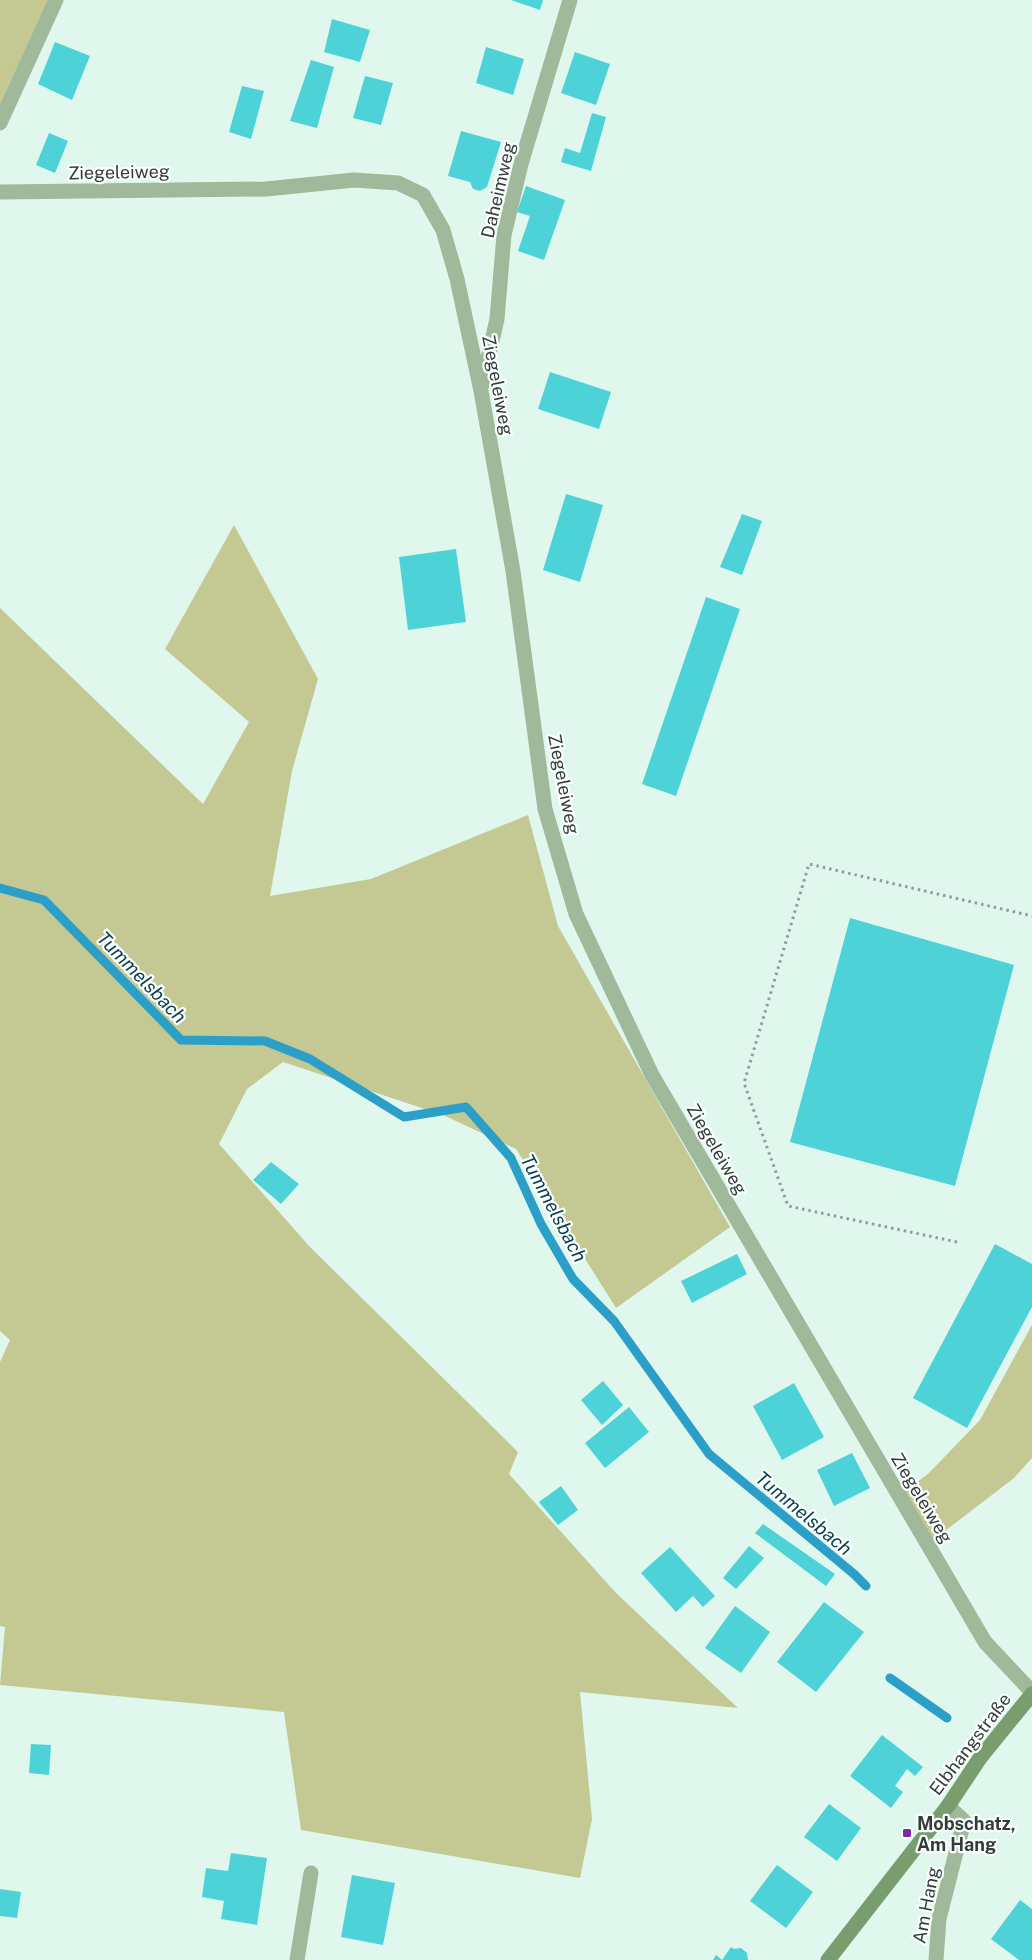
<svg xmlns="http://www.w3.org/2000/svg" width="1032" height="1960" font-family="'Public Sans',sans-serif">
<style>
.green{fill:#c4c893}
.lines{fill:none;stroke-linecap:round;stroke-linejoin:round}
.stream{stroke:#2c9fc8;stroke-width:9}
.building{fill:#4dd3d7}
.path{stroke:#8e9e98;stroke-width:3;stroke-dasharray:2.5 4;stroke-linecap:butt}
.lane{stroke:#a0b99a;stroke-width:15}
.street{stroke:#a0b99a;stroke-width:15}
.secondary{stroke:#789e70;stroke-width:15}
.poi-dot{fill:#7a2b9c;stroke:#fafffd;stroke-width:2}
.labels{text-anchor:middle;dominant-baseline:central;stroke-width:4.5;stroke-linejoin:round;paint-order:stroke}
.street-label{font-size:18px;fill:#343c39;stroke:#fafffd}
.poi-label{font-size:18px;font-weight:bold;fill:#343c39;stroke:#fafffd;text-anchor:start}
.water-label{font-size:19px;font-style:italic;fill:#0c3d4e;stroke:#fafffd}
</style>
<rect width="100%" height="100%" fill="#e0f7ed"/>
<path class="green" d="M0,0H56L0,125Z
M234,525L318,679L292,771L270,896L371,879L528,815L558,926L730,1227L616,1308L516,1149L443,1115L283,1062L247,1089L219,1144L310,1247L518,1452L509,1474L616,1593L738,1708L580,1692L592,1819L580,1878L301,1830L284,1712L0,1685L5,1627L0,1626V1362L10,1340L0,1331V608L203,804L249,722L165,649Z
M1032,1325V1458L1014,1478L928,1544L899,1496L929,1473L980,1420Z"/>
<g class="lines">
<path class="stream" d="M0,888L44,900L181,1040L265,1041L310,1059L404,1117L466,1107L511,1158L541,1224L573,1279L614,1321L709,1454L854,1574L866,1586
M890,1678L947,1718"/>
</g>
<path class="building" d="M511,0H543L540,10Z
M332,19L370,30L360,62L324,52Z
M55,42L90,56L72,100L38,84Z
M486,47L524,59L513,95L476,83Z
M575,52L610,64L596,105L561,93Z
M311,60L334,67L317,128L290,121Z
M365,76L393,83L381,125L353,118Z
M242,86L264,91L251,139L229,132Z
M592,113L606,117L591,171L561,162L565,148L580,153Z
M461,131L501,142L487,187L480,191L473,189L470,182L448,176Z
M49,133L68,141L55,173L36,165Z
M526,186L565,200L544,260L518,251L530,216L517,212Z
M550,372L611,392L599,429L538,409Z
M566,494L603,505L580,582L543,570Z
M742,514L762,521L742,575L720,567Z
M456,549L466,622L408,630L399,557Z
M706,597L740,609L676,796L642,784Z
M850,918L1014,965L955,1186L790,1142Z
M271,1162L299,1184L281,1204L253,1180Z
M995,1244L1032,1264V1307L967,1428L913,1398Z
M737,1254L747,1274L692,1303L681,1281Z
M603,1381L623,1405L602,1425L581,1400Z
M794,1383L824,1437L782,1460L753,1406Z
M629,1407L649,1432L605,1468L585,1443Z
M852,1453L870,1488L834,1506L817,1470Z
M561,1486L578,1510L558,1525L539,1502Z
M763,1524L835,1574L826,1586L755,1533Z
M749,1546L764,1558L736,1589L723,1578Z
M670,1547L715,1596L703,1607L693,1596L676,1612L641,1573Z
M824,1602L864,1632L816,1692L777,1662Z
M735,1606L770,1632L741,1673L705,1648Z
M882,1735L923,1767L915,1776L907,1769L895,1786L903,1792L891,1808L850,1776Z
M31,1744L51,1745L49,1775L29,1773Z
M829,1804L861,1828L837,1861L804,1837Z
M231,1853L267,1858L257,1925L221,1919L224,1901L202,1897L206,1868L228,1871Z
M777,1865L813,1892L786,1928L750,1901Z
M352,1875L395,1883L383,1945L341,1937Z
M0,1889L21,1892L17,1918L0,1916Z
M1020,1900L1032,1909V1960H1019L991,1939Z
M731,1947L734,1949L741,1948L747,1953L748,1960H713L716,1955L722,1960Z"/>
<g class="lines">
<path class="path" d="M957,1242L788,1206L744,1083L809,864L1032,916"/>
<path class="lane" d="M0,123L56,0
M936,1960L939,1919L964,1821L948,1806"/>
<path class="street" d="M0,192L266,189L354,180L398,183L423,195L443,230L457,279L481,391L513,571L545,809L576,914L652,1075L985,1642L1032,1692
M482,385L497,319L504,235L521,164L570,0
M297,1960L311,1873"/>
<path class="secondary" d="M828,1960L948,1806L980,1758L1032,1694"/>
</g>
<rect class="poi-dot" x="902" y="1828" width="10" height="10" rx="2.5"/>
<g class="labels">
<g class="street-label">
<text transform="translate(119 172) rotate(-1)">Ziegeleiweg</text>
<text transform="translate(498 190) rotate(-77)">Daheimweg</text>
<text transform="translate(498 385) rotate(79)">Ziegeleiweg</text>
<text transform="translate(564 784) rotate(79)">Ziegeleiweg</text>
<text transform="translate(717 1149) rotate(60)">Ziegeleiweg</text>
<text transform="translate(922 1498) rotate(59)">Ziegeleiweg</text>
<text transform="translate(970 1744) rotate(-53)">Elbhangstraße</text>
<text transform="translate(926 1905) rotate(-79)">Am Hang</text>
</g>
<g class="poi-label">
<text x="917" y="1823">Mobschatz,<tspan x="917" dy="21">Am Hang</tspan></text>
</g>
<g class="water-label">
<text transform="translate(142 977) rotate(46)">Tummelsbach</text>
<text transform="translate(554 1208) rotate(62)">Tummelsbach</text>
<text transform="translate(804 1513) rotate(40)">Tummelsbach</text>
</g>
</g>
</svg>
